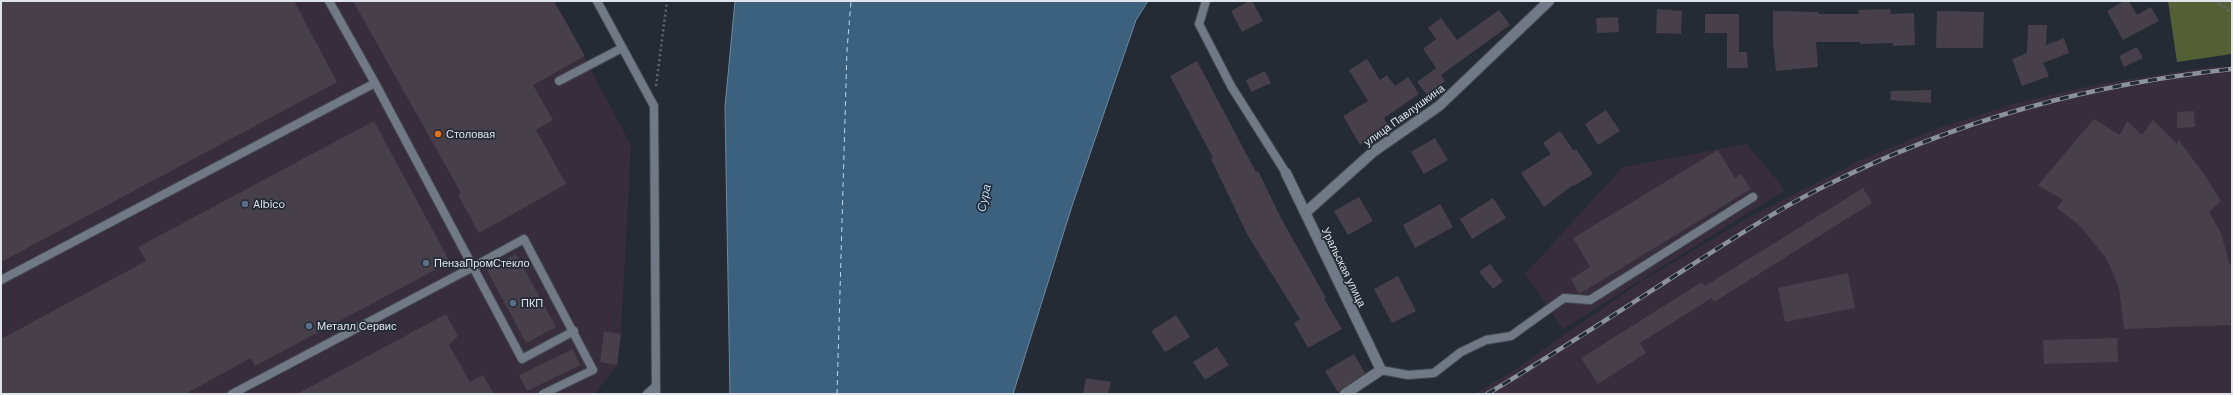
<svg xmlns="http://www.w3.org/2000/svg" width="2233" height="395" font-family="'DM Sans',sans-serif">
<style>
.industrial{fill:#372d3d}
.forest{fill:#545f35}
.water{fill:#3c617f;stroke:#6d89a0}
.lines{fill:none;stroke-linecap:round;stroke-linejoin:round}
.ferry{stroke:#b6daf8;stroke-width:1;stroke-dasharray:5 4;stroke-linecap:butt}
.building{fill:#473f4a}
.lane-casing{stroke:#444a53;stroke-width:10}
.street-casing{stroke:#444a53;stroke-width:12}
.path{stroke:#626871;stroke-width:2.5;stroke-dasharray:2 3;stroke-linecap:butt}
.lane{stroke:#707985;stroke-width:8}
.street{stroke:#707985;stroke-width:10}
.rail-casing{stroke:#8c929a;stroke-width:4.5}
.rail{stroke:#242b35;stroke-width:3;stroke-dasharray:9;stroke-linecap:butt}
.food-dot{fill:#e8710a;stroke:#242b35;stroke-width:1.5}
.service-dot{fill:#5c6f8a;stroke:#242b35;stroke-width:1.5}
.labels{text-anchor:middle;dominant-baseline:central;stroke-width:3.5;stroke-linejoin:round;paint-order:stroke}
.street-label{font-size:11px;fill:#e0e5ec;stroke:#242b35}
.poi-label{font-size:11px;fill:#e0e5ec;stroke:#242b35;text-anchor:start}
.water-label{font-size:12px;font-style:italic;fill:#b6daf8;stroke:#242b35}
</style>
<rect width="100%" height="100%" fill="#242b35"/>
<path class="industrial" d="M1,1H554L631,145L621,334L617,365L595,394H1Z
M2232,66V394H1473L1507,375L1640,282L1751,216L1863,159L1938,128L2013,104L2094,85L2203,68Z
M1747,144L1785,190L1563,329L1525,274L1623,167Z"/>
<path class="forest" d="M2168,1H2232V54L2177,62Z"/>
<path class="water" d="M735,1H1148L1136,20L1072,206L1013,394H730L725,107Z"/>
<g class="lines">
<path class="ferry" d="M837,394L847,50L851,1"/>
</g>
<path class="building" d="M1,1H294L337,82L1,262Z
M353,1H554L585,56L533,85L553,120L536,130L566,184L479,233L458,195L461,193Z
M1249,1H1252L1263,21L1242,32L1231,11Z
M2124,1H2129L2137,15L2151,7L2159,21L2123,40L2107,11Z
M1657,9L1682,11L1681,34L1656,33Z
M1890,9L1891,14L1914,13L1915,45L1893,46V43L1860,44V42H1816L1818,67L1776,71L1773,41V11L1819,12L1818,14H1859L1858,10Z
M1499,10L1510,25L1441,75L1423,49L1436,39L1428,28L1441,18L1457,40Z
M1937,11L1984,12L1983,48H1936Z
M1705,14H1739V52H1747L1748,68H1727V33H1705Z
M1618,17L1619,32L1597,33L1596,18Z
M2028,25H2047L2046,45L2064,38L2069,53L2043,63L2049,76L2022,86L2012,59L2027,53Z
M2137,47L2143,58L2124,67L2119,56Z
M1367,59L1380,80L1387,75L1395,86L1408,77L1419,94L1384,118L1389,128L1360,145L1343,116L1368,101L1349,70Z
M1197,61L1256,172L1258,171L1282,220L1326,298L1324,299L1342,329L1308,348L1294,323L1300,319L1248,236L1211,159L1213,158L1170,76Z
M1436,68L1445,81L1427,95L1417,82Z
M1265,71L1271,83L1251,92L1246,80Z
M1931,90V103L1890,100L1891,91Z
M1606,110L1620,131L1598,145L1585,124Z
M2194,111L2195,127L2177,128V112Z
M2094,119L2120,135L2127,121L2142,135L2153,120L2178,145V139L2204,174L2221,201L2209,212L2221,233L2230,265L2232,264V325L2124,329L2119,288L2106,258L2080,226L2057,208L2063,200L2038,185Z
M374,121L450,262L255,366L251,358L185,394H1V339L146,261L138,247Z
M1560,131L1574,151L1576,149L1593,174L1574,186L1573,185L1544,207L1521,173L1551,154L1543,143Z
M1435,138L1448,160L1424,174L1411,152Z
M1718,150L1735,178L1741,174L1751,189L1579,294L1571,279L1590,267L1573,238Z
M1863,188L1872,203L1714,302L1712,298L1640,343L1646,353L1598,384L1581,358L1702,282L1705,286Z
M1359,197L1373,221L1348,235L1334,211Z
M1493,198L1506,218L1472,239L1460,219Z
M1440,204L1453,227L1415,248L1403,225Z
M516,254L556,327L526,343L487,270Z
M1490,264L1503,281L1493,289L1479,272Z
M1848,273L1855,308L1785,322L1778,288Z
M1398,276L1416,311L1392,323L1374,289Z
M446,314L458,336L449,345L470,382L483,375L494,394H297Z
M1176,315L1190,337L1165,352L1151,331Z
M604,331L621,334L617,365L600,362Z
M2117,338L2118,362L2044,364L2043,340Z
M1217,347L1229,365L1205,380L1193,362Z
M573,349L580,365L527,391L519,375Z
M1354,354L1365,373L1338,392L1325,371Z
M1086,378L1111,382L1108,394H1083Z"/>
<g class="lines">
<g class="lane-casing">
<path id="lane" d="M597,1L654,106L656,394
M1206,1L1199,24L1231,86L1286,173
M559,81L622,48
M1,280L375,83L329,1
M1381,370L1408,375L1434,373L1461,352L1486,340L1511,336L1564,298L1590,300L1753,197
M232,394L473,267L375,83
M543,394L593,370L524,239L473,267L522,359L574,331
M647,394L656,386"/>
</g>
<g class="street-casing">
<path id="street" d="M1286,173L1381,370L1345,394
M1305,213L1373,152L1439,106L1549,1"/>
</g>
<path class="path" d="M2215,1L2232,13
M656,86L667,1"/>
<use href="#lane" class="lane"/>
<use href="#street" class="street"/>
<g class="rail-casing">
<path id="rail" d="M1487,394C1556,353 1623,309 1690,266C1734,238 1778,209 1825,186C1957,120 2086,85 2232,69"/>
</g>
<use href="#rail" class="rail"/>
</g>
<circle class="food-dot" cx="438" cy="134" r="4"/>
<g class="service-dot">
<circle cx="245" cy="204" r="4"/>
<circle cx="426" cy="263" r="4"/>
<circle cx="513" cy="303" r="4"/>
<circle cx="309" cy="326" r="4"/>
</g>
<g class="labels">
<g class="street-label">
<text transform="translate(1404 115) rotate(-36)">улица Павлушкина</text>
<text transform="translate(1344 267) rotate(64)">Уральская улица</text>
</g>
<g class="poi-label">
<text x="446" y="134">Столовая</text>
<text x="253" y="204">Albico</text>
<text x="434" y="263">ПензаПромСтекло</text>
<text x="521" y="303">ПКП</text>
<text x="317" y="326">Металл Сервис</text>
</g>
<g class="water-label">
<text transform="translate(984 198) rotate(-78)">Сура</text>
</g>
</g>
<rect width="2233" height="395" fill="none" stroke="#e0e5ec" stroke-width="4"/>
</svg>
